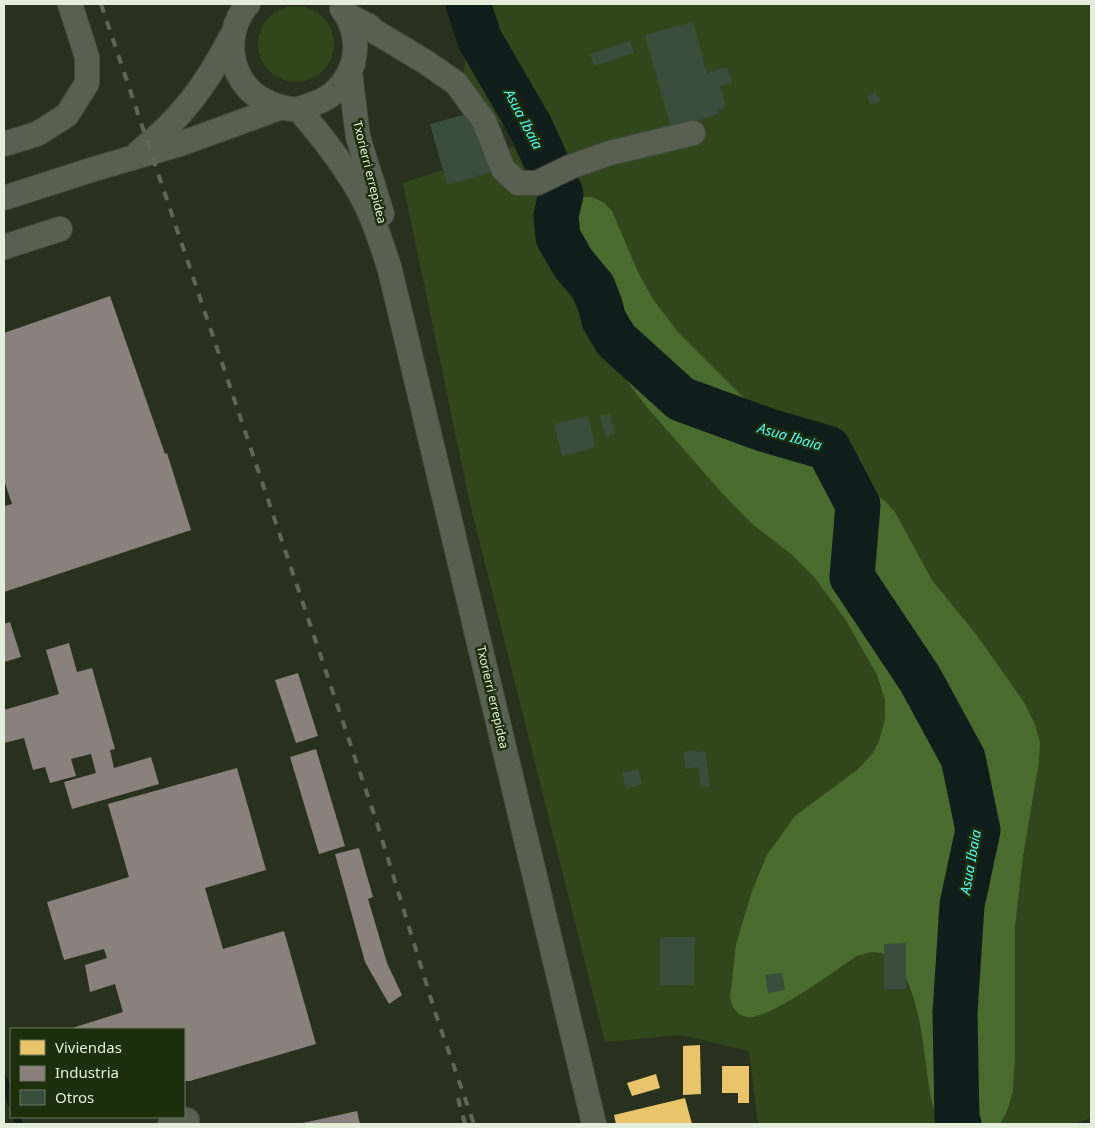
<svg xmlns="http://www.w3.org/2000/svg" width="1095" height="1128" font-family="'Noto Sans',sans-serif">
<style>
.green{fill:#31471b}
.forest{fill:#4a6b2e}
.homes{fill:#e9c46a}
.industry{fill:#8a817c}
.lines{fill:none;stroke-linecap:round;stroke-linejoin:round}
.stream{stroke:#0f1e1b;stroke-width:8}
.river{stroke:#0f1e1b;stroke-width:45}
.building{fill:#394d3c}
.minor-casing{stroke:#424b3b;stroke-width:26}
.minor{stroke:#586052;stroke-width:24}
.rail{stroke:#5e6659;stroke-width:4;stroke-dasharray:9 9;stroke-linecap:butt}
.labels{text-anchor:middle;dominant-baseline:central;stroke-width:5;stroke-linejoin:round;paint-order:stroke}
.street-label{font-size:12px;fill:#e3efdb;stroke:#1c2e0c}
.water-label{font-size:14px;font-style:italic;fill:#53f9f5;stroke:#1c2e0c}
</style>
<rect width="100%" height="100%" fill="#27311e"/>
<path class="green" d="M460,4H1091V1118L1073,1124H1000L1008,1109L1013,1090L1015,1055V927L1023,857L1039,762L1040,742L1035,724L1024,702L976,634L932,580L895,512L885,501L799,443L741,395L678,332L653,299L639,274L612,211L572,199L554,211L546,239L557,268L604,349L645,405L720,491L751,523L792,555L814,577L845,619L877,675L885,700V719L879,741L873,753L857,770L755,1016L789,1001L858,956C864,954 870,952 876,953C921,958 924,1069 932,1103C934,1110 938,1117 940,1124H758L749,1051L681,1035L605,1042L470,504L403,183L519,145L516,139L463,86L467,33Z
M258 44a38 38 0 1 1 76 0a38 38 0 1 1-76 0Z"/>
<path class="forest" d="M580,197H592L603,202L612,211L639,274L653,299L678,332L741,395L799,443L885,501L895,512L932,580L976,634L1024,702L1035,724L1040,742L1039,762L1023,857L1015,927V1055L1013,1091L1008,1109L1000,1124H940C938,1117 934,1110 932,1103C923,1065 923,967 880,953C872,951 865,954 857,956C836,970 769,1020 747,1017C736,1015 732,1007 730,998L736,945L752,891L767,855L795,816L857,770L873,753L879,741L885,719V700L877,675L845,619L814,577L792,555L751,523L720,491L645,405L604,350L557,268L546,239V226L554,211L566,202Z"/>
<path class="homes" d="M700,1045L701,1094L683,1095V1046Z
M722,1066H749V1103H738V1093H722Z
M656,1074L660,1088L632,1096L627,1083Z
M685,1098L692,1124H616L614,1115Z"/>
<path class="industry" d="M110,296L165,454L167,453L191,530L4,592V506L12,504L4,480V333Z
M10,622L21,657L4,662V624Z
M69,643L77,672L92,668L115,749L110,750L114,768L151,757L159,784L72,809L64,782L96,773L91,754L71,759L76,776L50,783L45,767L33,770L24,738L4,743V710L59,694L46,650Z
M298,673L318,736L296,743L275,680Z
M316,749L345,846L319,854L290,757Z
M237,768L266,870L205,888L223,949L284,931L316,1044L190,1081H184V1029H69L123,1012L115,984L90,992L85,965L107,958L104,949L64,960L47,902L129,877L108,804Z
M359,848L373,897L368,899L387,963L402,995L389,1004L365,962L335,854Z
M357,1111L360,1124H303V1123Z"/>
<g class="lines">
<path class="stream" d="M4,1080L11,1102
M16,1117L19,1124"/>
<path class="river" d="M468,4L480,40L530,126L561,194L556,216L558,237L573,263L593,287L600,305L604,320L616,340L681,399L766,430L828,448L858,505L852,577L920,679L963,758L978,830L962,905L955,1013L957,1119L959,1124"/>
</g>
<path class="building" d="M693,22L707,73L727,67L732,83L720,86L726,107L717,110L719,114L671,128L645,35Z
M630,41L634,53L594,66L590,54Z
M875,92L880,101L871,105L867,97Z
M474,112L491,172L447,185L430,124Z
M610,414L615,434L606,437L600,416Z
M588,416L595,447L562,456L554,424Z
M696,750V752L705,751L710,786L701,787L698,767L686,769L683,752Z
M638,769L642,784L626,789L622,773Z
M660,937H695L694,985H660Z
M906,943V989H884V944Z
M782,973L785,990L768,993L765,975Z"/>
<g class="lines">
<g class="minor-casing">
<path id="minor" d="M248,4C220,36 230,89 272,104C280,107 289,110 298,109C303,108 308,106 313,104C333,98 347,82 353,63C358,44 354,24 342,9
M347,15L369,26L374,31L424,61L456,83L484,121L503,169L518,183H537L570,167L610,153L693,133
M350,73L358,137L382,214
M298,109C321,135 344,165 361,195C374,219 382,245 390,270L594,1124
M4,144L37,134L67,115L87,83V57L70,4
M139,152C182,118 207,84 232,35
M4,198L94,169L180,144L282,107
M4,247L60,229
M170,1124L187,1120"/>
</g>
<use href="#minor" class="minor"/>
<path class="rail" d="M101,4L377,823L435,1012L474,1124
M458,1098L465,1124"/>
</g>
<g class="labels">
<g class="street-label">
<text transform="translate(370 172) rotate(76)">Txorierri errepidea</text>
<text transform="translate(493 697) rotate(77)">Txorierri errepidea</text>
</g>
<g class="water-label">
<text transform="translate(524 119) rotate(62)">Asua Ibaia</text>
<text transform="translate(790 436) rotate(16)">Asua Ibaia</text>
<text transform="translate(970 862) rotate(-80)">Asua Ibaia</text>
</g>
</g>
<rect width="1095" height="1128" fill="none" stroke="#e3efdb" stroke-width="10"/>
<rect x="10" y="1028" width="175" height="90" fill="#1c2e0c" stroke="#6c7b5f"/>
<rect x="20" y="1040" width="25" height="15" fill="#e9c46a" stroke="#6c7b5f"/>
<text x="55" y="1053" font-size="15" fill="#e3efdb">Viviendas</text>
<rect x="20" y="1066" width="25" height="15" fill="#8a817c" stroke="#6c7b5f"/>
<text x="55" y="1078" font-size="15" fill="#e3efdb">Industria</text>
<rect x="20" y="1090" width="25" height="15" fill="#394d3c" stroke="#6c7b5f"/>
<text x="55" y="1103" font-size="15" fill="#e3efdb">Otros</text>
</svg>
